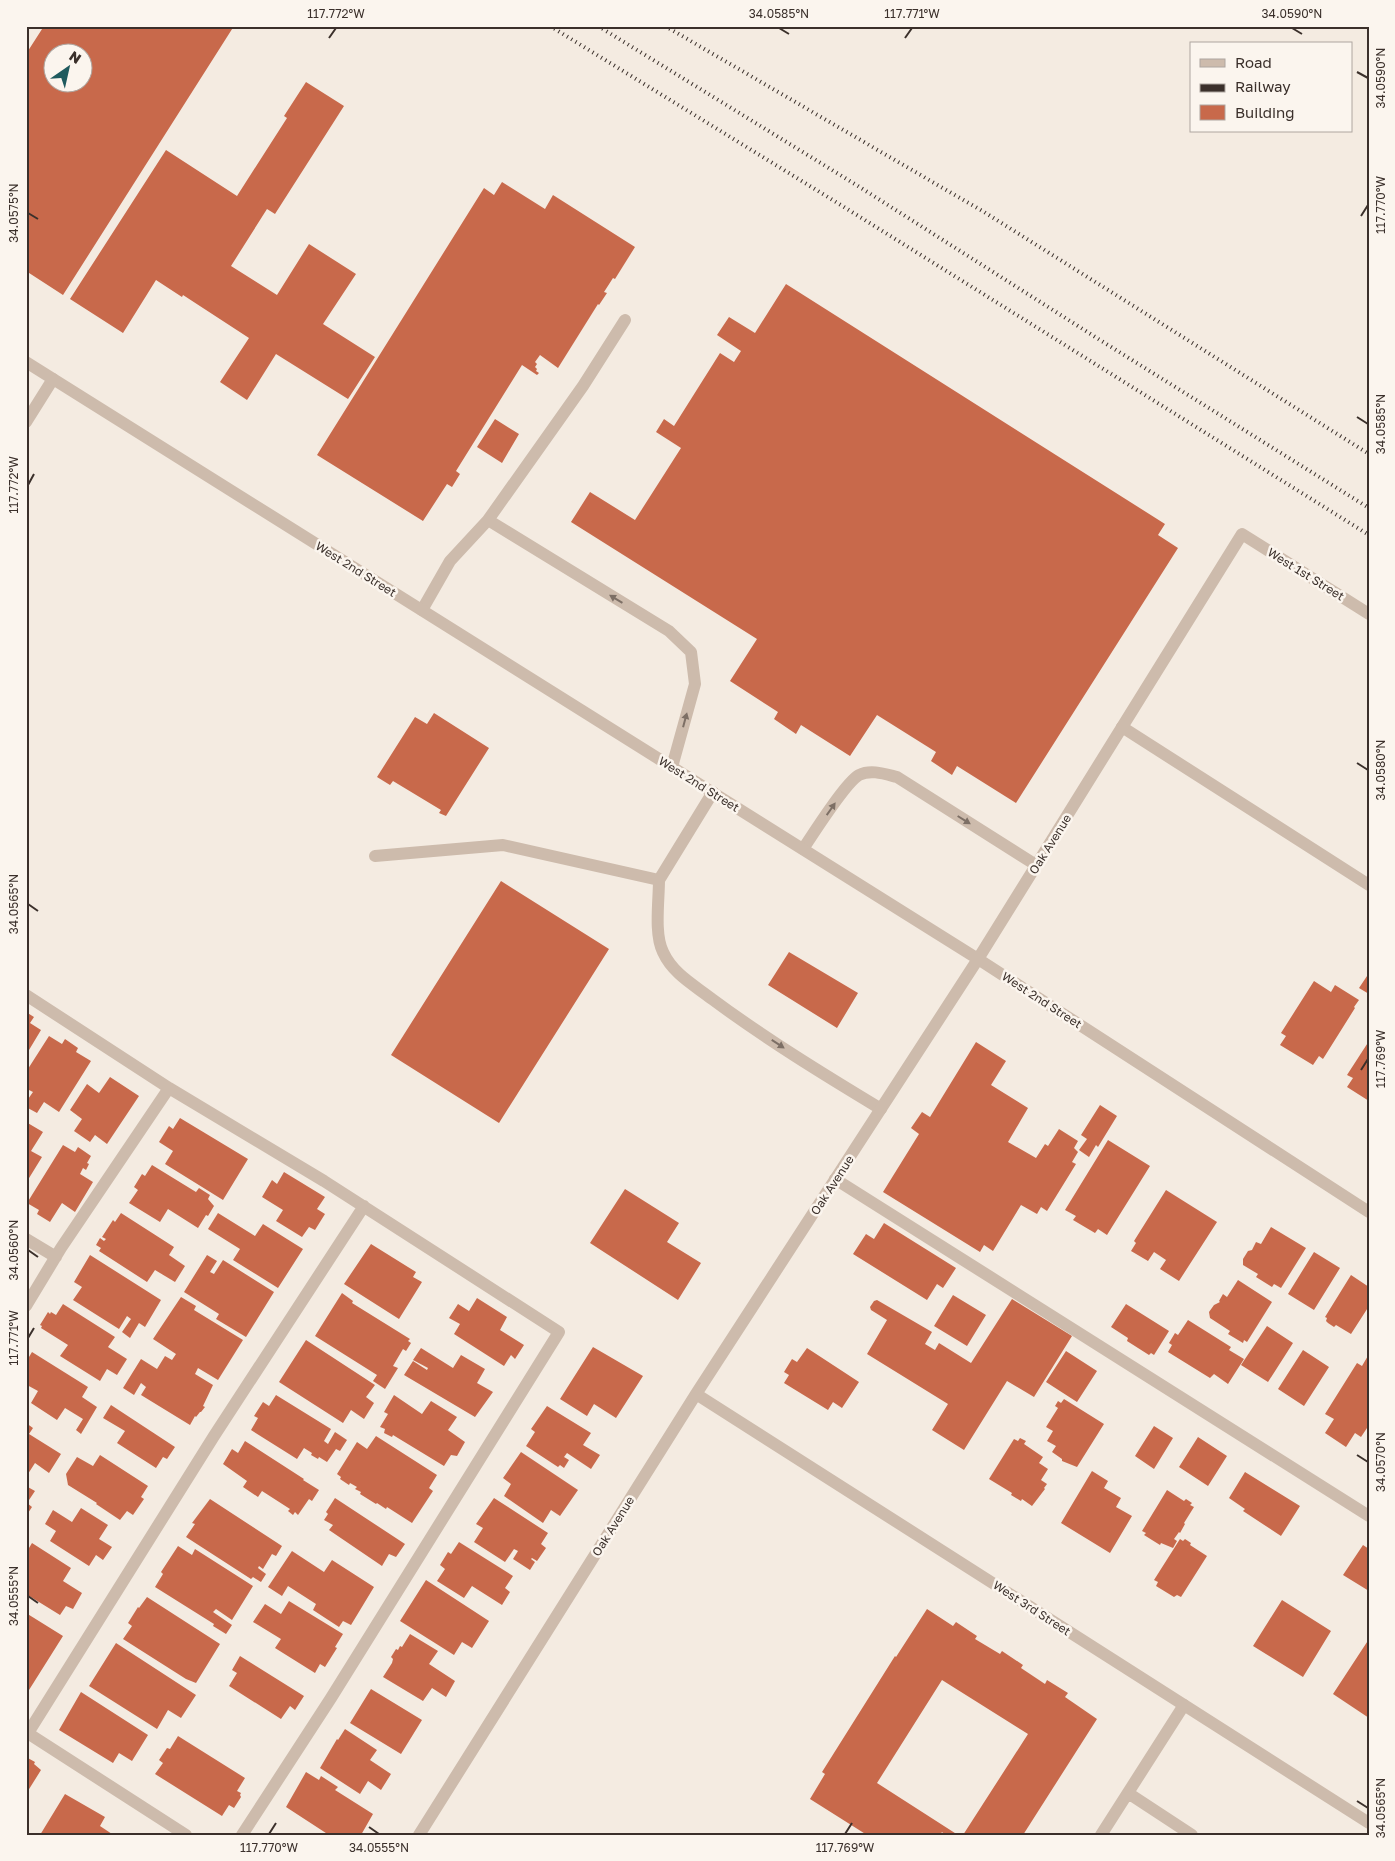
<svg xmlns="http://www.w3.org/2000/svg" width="1395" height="1861" font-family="'Golos Text',sans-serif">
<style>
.building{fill:#c8694b;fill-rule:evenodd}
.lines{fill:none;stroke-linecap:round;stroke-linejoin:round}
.service{stroke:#cdbbac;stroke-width:12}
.minor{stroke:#cdbbac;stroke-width:12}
.rail{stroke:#3b302b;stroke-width:4;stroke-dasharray:1 4;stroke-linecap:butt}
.oneway{fill:#7d6f65}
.ticks{fill:none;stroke:#3b302b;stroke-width:2}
.labels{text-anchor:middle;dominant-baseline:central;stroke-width:5;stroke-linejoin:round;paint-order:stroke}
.street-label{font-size:12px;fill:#3b302b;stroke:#fbf5ee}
.neatline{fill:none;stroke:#3b302b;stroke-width:2}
.ticks-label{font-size:12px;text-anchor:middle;fill:#3b302b}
</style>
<rect width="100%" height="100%" fill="#f4ebe1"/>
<path class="building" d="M44,26H234L63,295L26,271V54ZM52,52H82V82H52Z
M306,82L344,106L275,214L267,209L231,266L277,295L309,244L356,274L323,324L375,357L348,399L276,354L247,400L220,382L249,338L183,295L182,297L156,280L123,333L70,299L166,150L237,196L287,118L284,116Z
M502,182L545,209L553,195L635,247L615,279L613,278L604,292L607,293L599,305L598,304L558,368L540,355L535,362L537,364L535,367L537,369L536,371L539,373L537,375L522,365L456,471L460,474L452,487L447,484L423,521L317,455L484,188L494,195Z
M786,284L1165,524L1158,535L1178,548L1016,803L957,766L952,775L931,761L936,752L877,715L850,756L801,725L796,734L774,719L778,712L730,681L757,639L571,522L590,492L635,520L681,448L656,432L664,419L674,426L720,353L734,362L741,351L717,335L729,317L755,333Z
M495,419L519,434L502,463L477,447Z
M434,713L489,748L446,816L439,813L441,810L393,781L390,785L377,777L415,717L427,724Z
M501,881L609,949L499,1123L391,1055Z
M789,952L858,993L837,1028L768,985Z
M1369,973V994L1359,988Z
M1314,981L1331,992L1335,985L1359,1000L1354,1007L1355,1008L1323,1059L1319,1056L1313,1065L1280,1045L1286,1036L1281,1033Z
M26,1012L34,1017L30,1023L41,1030L26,1055Z
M49,1036L62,1044L65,1039L78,1048L76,1052L91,1061L59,1112L44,1102L37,1113L26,1107V1102L33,1092L29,1090L26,1094V1072Z
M1369,1041V1101L1347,1087L1353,1078L1347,1075Z
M976,1042L1006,1061L991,1085L1028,1108L1008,1142L1036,1158L1045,1144L1048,1146L1059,1129L1078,1141L1074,1148L1078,1152L1072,1162L1076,1164L1047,1211L1041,1207L1037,1214L1021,1205L993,1251L984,1245L980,1252L883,1192L919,1134L911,1128L922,1112L930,1117Z
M110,1077L139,1096L107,1144L95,1135L90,1142L74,1131L82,1119L70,1110L87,1084L99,1093Z
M1100,1105L1117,1116L1098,1147L1096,1145L1089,1157L1079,1150L1087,1139L1081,1135Z
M180,1118L248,1159L223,1200L165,1164L173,1151L159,1142L169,1126L173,1129Z
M26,1122L43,1132L31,1151L42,1157L26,1183Z
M1108,1140L1150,1166L1107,1235L1098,1229L1095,1233L1073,1220L1076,1216L1065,1210Z
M63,1145L75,1152L78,1147L91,1156L87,1163L89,1164L86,1170L83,1168L80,1174L93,1182L75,1212L62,1203L50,1222L37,1214L39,1210L27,1203Z
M152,1165L196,1192L199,1188L210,1195L208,1199L214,1206L208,1216L206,1215L198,1228L168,1209L160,1222L129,1203L138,1190L134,1187L142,1174L145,1176Z
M284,1172L325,1197L317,1209L325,1214L315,1230L309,1227L302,1237L276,1221L283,1210L262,1197L272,1180L277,1184Z
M625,1189L679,1223L667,1242L701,1263L678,1300L590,1243Z
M1166,1190L1217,1222L1179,1281L1160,1269L1166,1260L1154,1252L1148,1261L1131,1251L1136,1243L1134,1241Z
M121,1213L174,1247L169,1255L185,1266L175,1282L155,1270L147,1282L99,1251L101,1248L96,1245L100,1238L104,1241L106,1239L102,1237L113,1220L115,1222Z
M218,1213L255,1236L263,1224L303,1249L278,1288L233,1260L240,1249L208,1229Z
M884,1223L956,1268L943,1288L937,1284L927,1300L853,1254L866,1234L874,1239Z
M1271,1227L1306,1248L1281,1288L1274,1284L1272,1287L1256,1277L1258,1274L1243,1265V1259L1248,1251L1252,1250L1256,1242L1261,1244Z
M371,1244L416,1272L413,1277L422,1282L399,1319L344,1284Z
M1314,1252L1340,1268L1314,1310L1288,1294Z
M90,1255L161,1300L145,1327L139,1323L130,1338L122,1332L131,1319L127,1316L119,1329L73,1300L82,1287L74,1282Z
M207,1255L217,1261L210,1272L214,1274L223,1260L274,1292L246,1337L216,1319L219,1314L184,1292Z
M1351,1275L1369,1287V1306L1351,1334L1336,1325L1334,1327L1328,1323L1326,1321L1327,1318L1325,1317Z
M1238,1280L1272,1302L1247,1342L1244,1340L1243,1343L1228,1334L1230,1331L1210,1318L1209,1312L1214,1305L1220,1302L1219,1301L1223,1294L1227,1297Z
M342,1293L353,1301L352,1303L410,1339L408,1341L411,1343L406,1351L403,1349L393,1366L398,1368L385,1389L373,1381L377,1375L315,1336Z
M953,1295L986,1315L967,1346L934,1326Z
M181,1297L196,1306L194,1310L243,1340L218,1380L198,1368L195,1374L213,1385L203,1406L205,1407L201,1412H200L196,1417L195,1416L190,1425L141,1395L146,1387L141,1383L134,1395L123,1388L141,1359L157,1369L165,1356L172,1360L176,1354L153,1339Z
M477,1298L507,1317L500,1330L524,1345L515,1359L511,1355L504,1366L454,1334L460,1324L449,1318L458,1304L469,1311Z
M1012,1299L1072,1336L1034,1397L1007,1381L964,1450L932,1430L948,1404L867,1354L887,1320L871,1310L870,1307L874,1301L877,1300L932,1332L925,1344L935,1350L939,1343L971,1363Z
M63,1304L115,1337L108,1347L127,1359L117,1375L107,1369L100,1381L60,1356L68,1345L41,1328L42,1326L40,1325L48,1312L50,1314L51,1312L56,1315Z
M1126,1304L1169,1331L1154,1355L1151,1353L1149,1355L1127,1341L1128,1338L1111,1327Z
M1188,1320L1231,1347L1229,1350L1244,1359L1228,1384L1214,1374L1210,1378L1168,1352L1172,1345L1169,1343L1175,1333L1178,1335Z
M1267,1326L1293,1343L1268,1382L1241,1365Z
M306,1340L375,1385L366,1397L374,1403L364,1419L351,1410L343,1423L279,1382Z
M593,1347L643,1376L616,1418L594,1404L587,1416L560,1399Z
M421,1348L453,1368L461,1355L485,1369L477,1383L493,1392L475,1417L404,1375L413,1361L427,1370L428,1368L413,1360Z
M807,1348L859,1382L842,1408L833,1402L828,1410L784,1383L789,1375L784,1372L792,1359L797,1362Z
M1303,1350L1329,1367L1304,1406L1278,1389Z
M1066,1351L1097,1371L1077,1402L1046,1382Z
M32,1352L88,1387L82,1397L97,1407L81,1434L76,1430L83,1419L65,1408L57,1420L31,1403L38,1391L27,1385L26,1386V1362Z
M1369,1354V1425L1361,1437L1355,1433L1346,1447L1325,1433L1334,1419L1325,1414L1357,1363L1362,1366Z
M276,1395L331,1429L324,1441L328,1444L335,1432L347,1440L340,1451L336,1449L327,1462L319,1457L318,1459L311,1455L312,1453L304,1448L297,1459L251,1430L258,1418L254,1416L263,1402L269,1406Z
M394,1395L422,1414L431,1401L457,1417L448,1430L465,1442L457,1456L451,1455L444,1466L393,1435L392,1437L384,1433L385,1429L380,1427L388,1414L384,1412Z
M1064,1399L1104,1424L1077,1467L1062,1461V1459L1052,1452L1056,1446L1047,1441L1053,1431L1046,1427L1058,1408L1055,1406L1058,1401L1061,1403Z
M111,1405L175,1447L167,1459L163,1457L156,1468L117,1443L125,1431L103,1418Z
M547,1406L591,1433L583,1445L600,1455L591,1469L567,1453L564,1457L569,1460L564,1468L560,1465L558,1467L526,1446L535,1432L531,1429Z
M26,1423L33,1428L29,1434L61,1454L49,1473L35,1463L26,1477Z
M1154,1426L1173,1438L1154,1469L1135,1456Z
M376,1436L437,1475L429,1488L433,1491L412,1523L387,1507L386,1509L377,1503L376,1504L360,1494L361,1492L355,1489L357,1487L350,1483L349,1485L340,1479L341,1477L337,1474L357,1442L367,1449Z
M1198,1437L1227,1456L1208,1486L1179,1467Z
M1020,1438L1026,1441L1024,1444L1043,1457L1039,1463L1048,1469L1041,1480L1047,1484L1044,1488L1045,1489L1032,1506L1022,1499L1021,1501L1011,1495L1012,1493L989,1479L1014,1439L1018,1441Z
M245,1441L304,1479L303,1480L319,1490L312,1501L309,1499L298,1515L295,1512L293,1515L288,1511L290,1509L262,1491L258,1497L243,1487L247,1481L223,1464L232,1449L238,1453Z
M521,1452L578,1490L560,1516L551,1510L543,1523L504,1496L511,1484L503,1478Z
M100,1455L148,1486L141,1497L144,1499L133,1515L127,1511L120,1520L96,1504L97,1503L68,1485L66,1474L77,1457L93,1466Z
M1092,1471L1108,1481L1104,1488L1121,1498L1116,1507L1132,1516L1110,1553L1061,1523Z
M1245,1472L1300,1506L1281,1536L1243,1511L1245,1509L1229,1498Z
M26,1486L35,1491L27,1503L32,1507L26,1516Z
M1167,1490L1184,1501L1186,1499L1192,1503L1190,1505L1194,1507L1184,1523L1185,1524L1180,1533L1179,1532L1174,1539L1177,1541L1173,1548L1161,1543L1160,1545L1144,1535L1146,1533L1142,1531Z
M335,1498L405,1544L396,1557L389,1554L382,1566L329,1530L333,1525L324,1520L328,1514L326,1512Z
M494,1498L548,1533L541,1544L546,1548L537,1561L532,1558L531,1559L535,1562L530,1570L513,1559L518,1551L514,1549L505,1562L474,1542L483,1528L476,1524Z
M210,1499L282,1546L276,1556L272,1554L263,1569L259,1566L258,1568L266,1574L261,1582L253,1577L251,1579L186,1537L195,1524L192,1523Z
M81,1508L108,1525L99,1539L112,1547L103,1560L96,1555L89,1566L50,1541L56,1531L45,1524L53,1510L72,1522Z
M1180,1539L1183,1541L1185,1539L1191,1543L1190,1545L1207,1556L1181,1597L1177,1595L1174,1597L1156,1586L1158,1582L1154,1580Z
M459,1542L513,1576L505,1588L510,1592L502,1605L472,1586L464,1598L437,1581L445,1569L440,1565L448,1552L451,1554Z
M32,1543L71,1568L63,1581L82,1593L73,1609L66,1606L60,1615L26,1594V1553Z
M1363,1545L1369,1549V1591L1343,1575Z
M178,1546L192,1555L195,1549L253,1586L232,1620L216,1609L213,1612L232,1625L226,1634L213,1626L214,1624L155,1587L163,1574L161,1572Z
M292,1551L324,1572L332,1560L374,1587L351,1625L343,1621L339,1627L313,1610L316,1604L288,1586L282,1596L268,1587Z
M426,1580L489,1621L472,1648L462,1642L454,1655L400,1621Z
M147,1597L220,1644L196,1683L186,1679L123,1639L132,1626L128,1623L138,1607L139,1608Z
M1282,1600L1331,1631L1303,1677L1253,1646Z
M289,1601L343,1634L335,1647L337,1648L325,1667L320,1664L315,1673L275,1648L281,1639L253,1622L265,1604L281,1614Z
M927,1609L953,1626L956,1622L977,1636L975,1639L1000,1654L1002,1651L1023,1665L1021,1668L1045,1684L1047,1680L1068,1693L1065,1697L1097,1719L1023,1835H963L1028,1734L942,1680L877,1783L958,1835H945L942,1832L940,1835H867L810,1799L825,1774L822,1772L895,1656L896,1657Z
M26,1613L63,1636L29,1690L26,1688Z
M410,1634L438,1651L429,1664L455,1681L446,1697L432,1688L423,1701L383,1677L392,1663L393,1659L391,1657L396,1649L398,1650L400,1646L402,1647Z
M1369,1639V1718L1333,1694Z
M116,1643L196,1695L181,1718L168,1710L157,1729L89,1686Z
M240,1656L304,1696L295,1710L290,1706L281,1719L229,1686L237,1673L232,1670Z
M371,1689L422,1720L401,1754L350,1723Z
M81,1692L148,1735L132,1761L119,1753L113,1763L59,1730Z
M345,1729L377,1750L370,1760L391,1774L381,1790L368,1781L360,1794L320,1768L337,1739L338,1740Z
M178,1736L245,1778L237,1791L241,1793L240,1795L241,1797L234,1808L229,1805L222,1816L155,1774L163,1763L159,1760L167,1748L170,1749Z
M26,1757L35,1762L34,1764L41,1770L26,1794Z
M306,1772L319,1780L321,1776L338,1787L335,1790L373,1814L361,1835H329L286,1807Z
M65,1794L105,1817L100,1826L112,1834L111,1835H40Z"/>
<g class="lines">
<path class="service" d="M26,422L53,379
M488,520L583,386L625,320
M422,610L450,561L488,520L669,631L691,652L695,684L672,767
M1122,727L1369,885
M803,849C813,834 846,782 859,775C871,769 885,774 897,777L1036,865
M375,856L503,845L659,880L713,792
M659,880C659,901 654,934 663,952C673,974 694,985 712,999C766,1039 823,1074 881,1109
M26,995L169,1088L61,1248L26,1306
M169,1088L324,1181L559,1332L331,1698L242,1835
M835,1179L1369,1516
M26,1239L56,1257
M26,1732L186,1835
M28,1733L214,1436L364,1206
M1128,1793L1192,1835
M1101,1835L1184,1705"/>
<path class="minor" d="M26,362L978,959L1369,1212
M696,1394L1369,1823
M419,1835L696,1394L978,959L1242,534L1369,614"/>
<path class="rail" d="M550,26L844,207L1369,535
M598,26L858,186L1100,340L1369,508
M665,26L984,212L1369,454"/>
</g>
<defs><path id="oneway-solid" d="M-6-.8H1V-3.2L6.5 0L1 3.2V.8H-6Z" transform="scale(1.25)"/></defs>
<g class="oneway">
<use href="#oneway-solid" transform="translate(616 599) rotate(-149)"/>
<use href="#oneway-solid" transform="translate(685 720) rotate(-75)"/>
<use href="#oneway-solid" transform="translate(831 809) rotate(-55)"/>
<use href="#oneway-solid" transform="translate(964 820) rotate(32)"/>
<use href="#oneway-solid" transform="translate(778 1044) rotate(33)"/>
</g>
<path class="ticks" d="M779,28L789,34M1292,28L1302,34M329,38L336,28M905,38L912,28M1357,72L1368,78M28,213L38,219M1361,216L1368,205M1357,417L1368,424M28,485L34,474M1357,763L1368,770M28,904L38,911M1361,1070L1368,1059M28,1250L38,1257M28,1338L34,1328M1357,1455L1368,1462M28,1596L38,1603M1357,1801L1368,1808M369,1827L379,1834M269,1834L276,1823M845,1834L852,1823"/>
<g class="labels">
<g class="street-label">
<text transform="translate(356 569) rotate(32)">West 2nd Street</text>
<text transform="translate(1306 574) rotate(32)">West 1st Street</text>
<text transform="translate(699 784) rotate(32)">West 2nd Street</text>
<text transform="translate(1050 844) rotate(-58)">Oak Avenue</text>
<text transform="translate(1042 1000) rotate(33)">West 2nd Street</text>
<text transform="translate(832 1185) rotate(-57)">Oak Avenue</text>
<text transform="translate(613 1526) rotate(-58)">Oak Avenue</text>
<text transform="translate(1032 1608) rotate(33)">West 3rd Street</text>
</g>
</g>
<rect width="1395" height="1861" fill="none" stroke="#fbf5ee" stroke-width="55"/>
<rect x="1190" y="42" width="162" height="90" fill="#fbf5ee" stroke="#aea6a0"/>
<rect x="1200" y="59" width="25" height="8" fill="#cdbbac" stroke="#aea6a0"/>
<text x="1235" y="68" font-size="15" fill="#3b302b">Road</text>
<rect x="1200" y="84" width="25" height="8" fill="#3b302b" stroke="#aea6a0"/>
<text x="1235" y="92" font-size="15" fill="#3b302b">Railway</text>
<rect x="1200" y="105" width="25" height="15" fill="#c8694b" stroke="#aea6a0"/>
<text x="1235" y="118" font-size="15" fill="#3b302b">Building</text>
<g transform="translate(68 68) rotate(34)"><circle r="24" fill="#fbf5ee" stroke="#aea6a0"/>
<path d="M0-4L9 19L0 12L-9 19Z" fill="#1f5a5e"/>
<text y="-8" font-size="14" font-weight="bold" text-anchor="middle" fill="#3b302b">N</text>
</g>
<rect x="28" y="28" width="1340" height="1806" class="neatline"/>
<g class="ticks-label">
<text x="336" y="18">117.772°W</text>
<text x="779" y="18">34.0585°N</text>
<text x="912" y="18">117.771°W</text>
<text x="1292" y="18">34.0590°N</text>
<text transform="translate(1381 78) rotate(-90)" y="4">34.0590°N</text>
<text transform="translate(1381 205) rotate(-90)" y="4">117.770°W</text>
<text transform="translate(14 213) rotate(-90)" y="4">34.0575°N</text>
<text transform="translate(1381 424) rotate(-90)" y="4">34.0585°N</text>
<text transform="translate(14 485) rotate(-90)" y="4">117.772°W</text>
<text transform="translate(1381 770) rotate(-90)" y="4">34.0580°N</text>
<text transform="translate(14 904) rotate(-90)" y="4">34.0565°N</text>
<text transform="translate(1381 1059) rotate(-90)" y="4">117.769°W</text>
<text transform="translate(14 1250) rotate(-90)" y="4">34.0560°N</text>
<text transform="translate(14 1338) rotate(-90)" y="4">117.771°W</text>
<text transform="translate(1381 1462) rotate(-90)" y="4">34.0570°N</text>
<text transform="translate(14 1596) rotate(-90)" y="4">34.0555°N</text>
<text transform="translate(1381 1808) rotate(-90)" y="4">34.0565°N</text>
<text x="269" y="1852">117.770°W</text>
<text x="379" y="1852">34.0555°N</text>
<text x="845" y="1852">117.769°W</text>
</g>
</svg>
